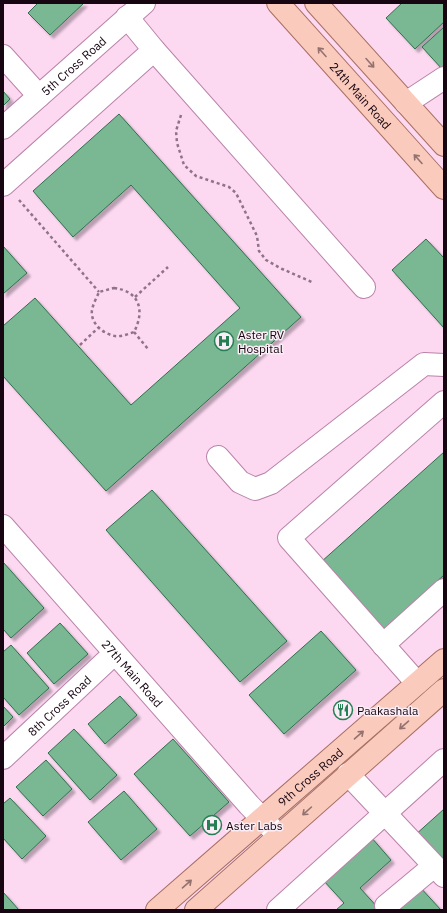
<svg xmlns="http://www.w3.org/2000/svg" width="447" height="913" font-family="'IBM Plex Sans',sans-serif">
<style>
.building{fill:#79b893;stroke:#2f6f4d;filter:url(#shadow)}
.lines{fill:none;stroke-linecap:round;stroke-linejoin:round}
.minor-casing{stroke:#ba83aa;stroke-width:24}
.major-casing{stroke:#a86f64;stroke-width:24}
.path{stroke:#8f7387;stroke-width:2.5;stroke-dasharray:3 3;stroke-linecap:butt}
.minor{stroke:#fff;stroke-width:22}
.major{stroke:#facbbc;stroke-width:22}
.oneway{stroke:#947270}
.labels{text-anchor:middle;dominant-baseline:central;stroke-width:3;stroke-linejoin:round;paint-order:stroke}
.street-label{font-size:12px;fill:#170512;stroke:#faeef6}
.poi-label{font-size:12px;fill:#170512;stroke:#faeef6;text-anchor:start}
</style>
<defs>
<filter id="shadow"><feDropShadow dx="3.5" dy="3.5" stdDeviation="1" flood-color="#0004"/></filter>
</defs>
<rect width="100%" height="100%" fill="#fcd8f1"/>
<path class="building" d="M38,3H84L50,35L28,13Z
M402,3H444V22L415,49L386,18Z
M444,27V67L442,69L422,47Z
M3,91L10,99L3,106Z
M119,114L301,317L106,491L3,376V326L35,298L131,405L240,308L131,185L73,237L33,191Z
M426,239L444,258V328L392,270Z
M3,246L27,273L3,294Z
M444,452V575L383,631L321,562Z
M152,490L287,641L240,682L106,530Z
M3,562L44,608L11,638L3,629Z
M60,623L88,654L54,684L27,653Z
M321,631L356,670L284,734L249,695Z
M11,645L49,688L19,715L3,697V652Z
M120,696L137,715L105,744L88,724Z
M3,706L13,717L3,727Z
M74,729L117,775L90,800L48,753Z
M173,739L229,802L190,836L134,774Z
M46,760L72,789L43,816L16,787Z
M124,791L157,829L121,860L88,822Z
M10,798L46,836L22,859L3,838V804Z
M444,809V870L414,836Z
M371,837L391,860L360,888L380,910H336L344,903L323,880Z
M419,886L441,910H392Z
M3,892L19,910H3Z"/>
<g class="lines">
<g class="minor-casing">
<g id="minor">
<path d="M127,17L154,50L364,287"/>
<path d="M3,56L39,96"/>
<path d="M406,103L444,78"/>
<path id="s1" d="M3,128L144,3"/>
<path d="M3,185L154,50"/>
<path d="M218,457L240,482L255,489L271,483L424,364L444,365"/>
<path id="s2" d="M3,526L249,805L279,836"/>
<path d="M383,645L444,590"/>
<path d="M417,683L289,538L444,402"/>
<path id="s3" d="M3,758L115,653"/>
<path d="M348,774L444,876"/>
<path d="M386,906L434,866"/>
<path d="M278,910L444,760"/>
</g>
</g>
<g class="major-casing">
<g id="major">
<path id="s4" d="M278,3L444,188"/>
<path d="M316,3L444,145"/>
<path id="s5" d="M157,910L444,660"/>
<path d="M196,910L444,690"/>
</g>
</g>
<path class="path" d="M181,115L176,131L177,143L184,165L196,176L229,187L236,193L257,236L259,251L266,260L280,268L314,283
M19,200L99,292
M114,288C140,291 145,311 134,332C128,334 121,337 115,336C103,334 90,323 92,310C93,304 97,297 99,292Z
M135,297L168,267
M134,332L148,349
M80,345L98,328"/>
<use href="#minor" class="minor"/>
<use href="#major" class="major"/>
</g>
<defs><path id="oneway-shaft" d="M-6 0H5M1.5-3L5.5 0L1.5 3" fill="none" stroke-width="1.6" stroke-linecap="round" stroke-linejoin="round"/></defs>
<g class="oneway">
<use href="#oneway-shaft" transform="translate(322 52) rotate(-132)"/>
<use href="#oneway-shaft" transform="translate(370 63) rotate(48)"/>
<use href="#oneway-shaft" transform="translate(418 159) rotate(-132)"/>
<use href="#oneway-shaft" transform="translate(404 725) rotate(139)"/>
<use href="#oneway-shaft" transform="translate(359 735) rotate(-41)"/>
<use href="#oneway-shaft" transform="translate(307 811) rotate(138)"/>
<use href="#oneway-shaft" transform="translate(187 884) rotate(-41)"/>
</g>
<defs>
<g id="hospital-ring" transform="scale(1)"><circle r="9.5" fill="#faeef6" stroke="#267f54" stroke-width="1.5"/><path d="M-5-5h3v3.5h4V-5h3V5h-3V1.5h-4V5h-3Z" fill="#267f54"/></g>
<g id="restaurant-ring" transform="scale(1)"><circle r="9.5" fill="#faeef6" stroke="#267f54" stroke-width="1.5"/><path d="M-5-6h1v4h1v-4h1v4h1v-4h1v5L-1.5 .5V6h-2V.5L-5-1ZM5-6V6H3V1.5H1.5Q1.5-4 5-6Z" fill="#267f54"/></g>
</defs>
<g fill-rule="evenodd">
<use href="#hospital-ring" x="224" y="341"/>
<use href="#restaurant-ring" x="343" y="710"/>
<use href="#hospital-ring" x="212" y="825"/>
</g>
<g class="labels">
<g class="street-label">
<text stroke="none"><textPath href="#s1" startOffset="94">5th Cross Road</textPath></text>
<text stroke="none"><textPath href="#s4" startOffset="124">24th Main Road</textPath></text>
<text stroke="none"><textPath href="#s2" startOffset="196">27th Main Road</textPath></text>
<text stroke="none"><textPath href="#s3" startOffset="77">8th Cross Road</textPath></text>
<text stroke="none"><textPath href="#s5" startOffset="203">9th Cross Road</textPath></text>
</g>
<g class="poi-label">
<text x="238" y="334">Aster RV<tspan x="238" dy="14">Hospital</tspan></text>
<text x="357" y="710">Paakashala</text>
<text x="226" y="825">Aster Labs</text>
</g>
</g>
<rect width="447" height="913" fill="none" stroke="#170512" stroke-width="8"/>
</svg>
